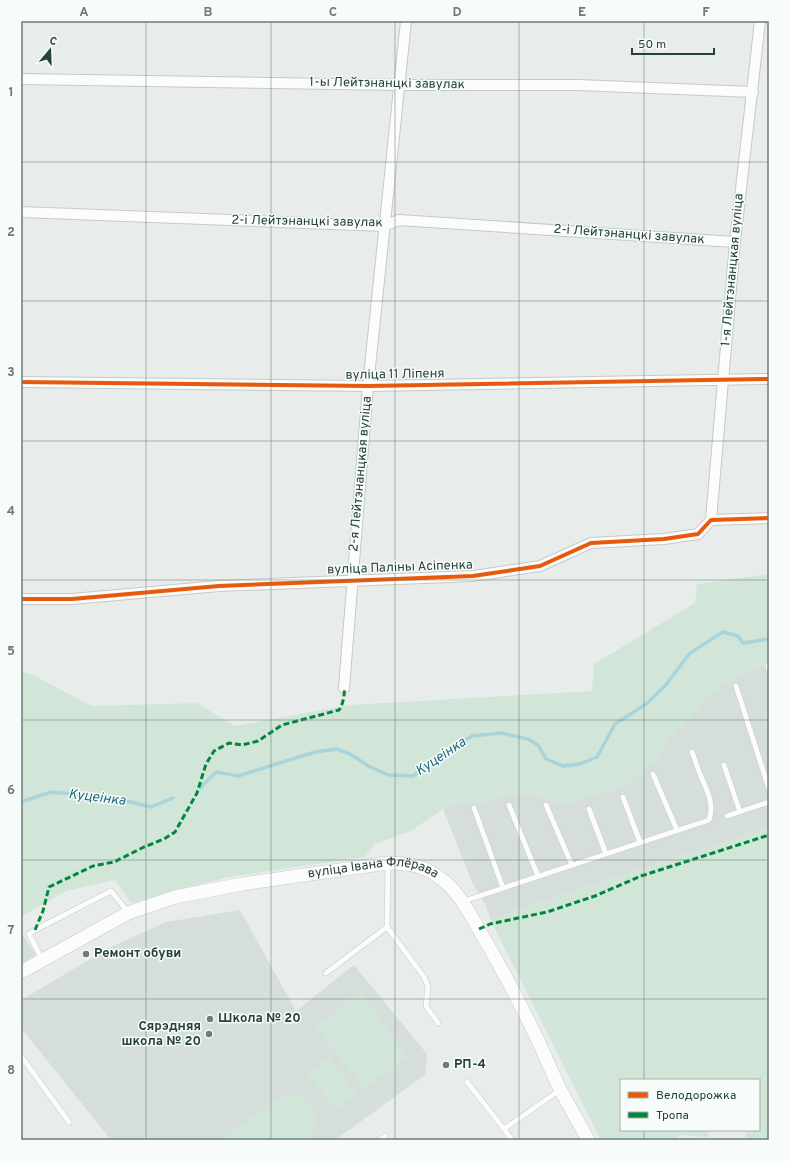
<svg xmlns="http://www.w3.org/2000/svg" width="790" height="1161" font-family="Overpass,sans-serif">
<style>
.built{fill:#d6dedb}
.green{fill:#d1e6d8}
.lines{fill:none;stroke-linecap:round;stroke-linejoin:round}
.stream{stroke:#a9d4db;stroke-width:3.5}
.service-casing{stroke:#c5cac8;stroke-width:6}
.minor-casing{stroke:#c5cac8;stroke-width:12}
.tertiary-casing{stroke:#c5cac8;stroke-width:14}
.service{stroke:#fcfcfc;stroke-width:5}
.minor{stroke:#fcfcfc;stroke-width:10}
.tertiary{stroke:#fcfcfc;stroke-width:13}
.quiet{stroke:#00873e;stroke-width:3;stroke-dasharray:6 3;stroke-linecap:butt}
.cycleway-casing{stroke:#f7fbf9;stroke-width:6}
.cycleway{stroke:#e8590c;stroke-width:4}
.grid{fill:none;stroke:#697e78;stroke-width:1;stroke-opacity:0.55}
.poi-dot{fill:#697e78;stroke:#f7fbf9;stroke-width:1.5}
.labels{text-anchor:middle;dominant-baseline:central;stroke-width:3;stroke-linejoin:round;paint-order:stroke}
.street-label{font-size:13px;fill:#24423a;stroke:#f7fbf9}
.poi-label{font-size:13px;font-weight:bold;fill:#24423a;stroke:#f7fbf9;text-anchor:start}
.water-label{font-size:14px;font-style:italic;fill:#1c6f80;stroke:#f7fbf9}
.neatline{fill:none;stroke:#697e78;stroke-width:1.5}
.grid-label{font-size:13px;text-anchor:middle;font-weight:bold;fill:#697e78}
</style>
<rect width="100%" height="100%" fill="#e8edeb"/>
<path class="built" d="M769,663V827L490,919L486,906L472,882L443,809L462,801L481,804L499,797L532,795L564,804L655,761L666,743L703,701L715,690L751,670Z
M240,910L296,1011L354,965L427,1054L425,1075L335,1140H111L21,1028V1000L109,948L166,922Z
M21,932L36,955L21,964Z"/>
<path class="green" d="M769,574V663L750,670L716,690L703,701L666,743L655,761L627,786L564,804L532,795L499,797L481,804L462,801L443,809L411,831L375,844L365,857L228,877L131,903L115,880L66,891L21,917V672L31,674L92,706L197,703L235,726L349,705L592,691L594,664L695,603L697,584Z
M769,827V1140H745L746,1130H759V1080H621V1130H709L708,1137L679,1135L678,1140H601L490,919Z
M360,993L408,1057L364,1089L316,1026Z
M329,1058L357,1095L336,1110L308,1074Z
M288,1096L301,1097L313,1106L316,1120L312,1133L307,1140H220L276,1100Z"/>
<g class="lines">
<path class="stream" d="M201,788L203,785L216,772L238,776L315,752L337,749L350,754L370,767L389,775L413,776L445,752L472,736L501,733L528,739L538,745L546,759L563,766L580,764L597,757L615,724L646,704L665,686L690,653L723,632L738,636L743,643L769,639
M21,802L51,792L111,797L151,807L173,798"/>
<g class="service-casing">
<path id="service" d="M768,666L769,670
M736,686L769,789
M724,765L740,812
M653,774L677,830
M623,797L640,842
M509,805L538,876
M546,805L572,865
M474,808L503,888
M589,809L606,854
M727,816L769,802
M388,864L387,927L424,977L428,986L426,1006L438,1023
M464,901L709,820C715,803 706,789 700,774C697,767 695,759 692,752
M42,959L29,934L35,930L111,891L128,912
M326,973L387,927
M21,1056L69,1122
M467,1082L504,1129
M380,1140L385,1136
M512,1140L504,1129L560,1090"/>
</g>
<g class="minor-casing">
<path id="minor" d="M21,79L400,85H578L753,92
M21,212L384,226L399,220L735,242
M21,382L368,386L769,379
M711,520L735,242L760,21
M21,599H72L219,586L473,576L540,566L591,543L664,539L698,534L711,520L769,518
M344,688L368,386L406,21"/>
</g>
<g class="tertiary-casing">
<g id="tertiary">
<path id="s1" d="M21,972L128,913L175,897L242,884L388,863C411,863 426,866 444,881C461,895 471,916 482,935C498,962 513,990 527,1018C539,1041 549,1066 560,1089C569,1106 579,1123 588,1140"/>
</g>
</g>
<use href="#service" class="service"/>
<use href="#minor" class="minor"/>
<use href="#tertiary" class="tertiary"/>
<path class="quiet" d="M479,929L490,924L547,912L595,896L641,876L769,835
M35,930L43,911L49,887L93,866L114,862L144,847L164,839L175,832L197,793L206,764L214,751L229,743L242,745L258,741L282,725L339,710C343,704 345,695 344,688"/>
<g class="cycleway-casing">
<path id="cycleway" d="M21,382L368,386L769,379
M21,599H72L219,586L473,576L540,566L591,543L664,539L698,534L711,520L769,518"/>
</g>
<use href="#cycleway" class="cycleway"/>
</g>
<path class="grid" d="M146,21V1140M271,21V1140M395,21V1140M519,21V1140M644,21V1080M21,162H769M21,301H769M21,441H769M21,580H769M21,720H769M21,860H769M21,999H769M644,1130V1140"/>
<g class="poi-dot">
<circle cx="86" cy="954" r="4"/>
<circle cx="210" cy="1019" r="4"/>
<circle cx="209" cy="1034" r="4"/>
<circle cx="446" cy="1065" r="4"/>
</g>
<g class="labels">
<g class="street-label">
<text transform="translate(387 84) rotate(1)">1-ы Лейтэнанцкі завулак</text>
<text transform="translate(307 222) rotate(1)">2-і Лейтэнанцкі завулак</text>
<text transform="translate(629 235) rotate(4)">2-і Лейтэнанцкі завулак</text>
<text transform="translate(733 270) rotate(-85)">1-я Лейтэнанцкая вуліца</text>
<text transform="translate(395 375) rotate(-1)">вуліца 11 Ліпеня</text>
<text transform="translate(361 474) rotate(-85)">2-я Лейтэнанцкая вуліца</text>
<text transform="translate(400 568) rotate(-2)">вуліца Паліны Асіпенка</text>
<text stroke="none"><textPath href="#s1" startOffset="373">вуліца Івана Флёрава</textPath></text>
</g>
<g class="poi-label">
<text x="94" y="954">Ремонт обуви</text>
<text x="218" y="1019">Школа № 20</text>
<text x="201" y="1027" text-anchor="end">Сярэдняя<tspan x="201" dy="15">школа № 20</tspan></text>
<text x="454" y="1065">РП-4</text>
</g>
<g class="water-label">
<text transform="translate(441 757) rotate(-34)">Куцеінка</text>
<text transform="translate(97 798) rotate(7)">Куцеінка</text>
</g>
</g>
<rect width="790" height="1161" fill="none" stroke="#f7fbf9" stroke-width="44"/>
<rect x="620" y="1079" width="140" height="52" fill="#f7fbf9" stroke="#a3b1ad"/>
<rect x="628" y="1092" width="20" height="6" fill="#e8590c" stroke="#a3b1ad"/>
<text x="656" y="1099" font-size="12" fill="#24423a">Велодорожка</text>
<rect x="628" y="1112" width="20" height="6" fill="#00873e" stroke="#a3b1ad"/>
<text x="656" y="1119" font-size="12" fill="#24423a">Тропа</text>
<g transform="translate(50 50) rotate(19)" stroke="#f7fbf9" stroke-width="3" paint-order="stroke">
<path d="M0-3L7 15L0 10L-7 15Z" fill="#24423a"/>
<text y="-6" font-size="11" font-weight="bold" text-anchor="middle" fill="#24423a">С</text>
</g>
<path d="M632 48v6h82v-6" fill="none" stroke="#24423a" stroke-width="2"/>
<text x="638" y="48" font-size="12" fill="#24423a" stroke="#f7fbf9" stroke-width="3" paint-order="stroke">50 m</text>
<rect x="22" y="22" width="746" height="1117" class="neatline"/>
<g class="grid-label">
<text x="84" y="16">A</text>
<text x="208" y="16">B</text>
<text x="333" y="16">C</text>
<text x="457" y="16">D</text>
<text x="582" y="16">E</text>
<text x="706" y="16">F</text>
<text x="11" y="96">1</text>
<text x="11" y="236">2</text>
<text x="11" y="376">3</text>
<text x="11" y="515">4</text>
<text x="11" y="655">5</text>
<text x="11" y="794">6</text>
<text x="11" y="934">7</text>
<text x="11" y="1074">8</text>
</g>
</svg>
